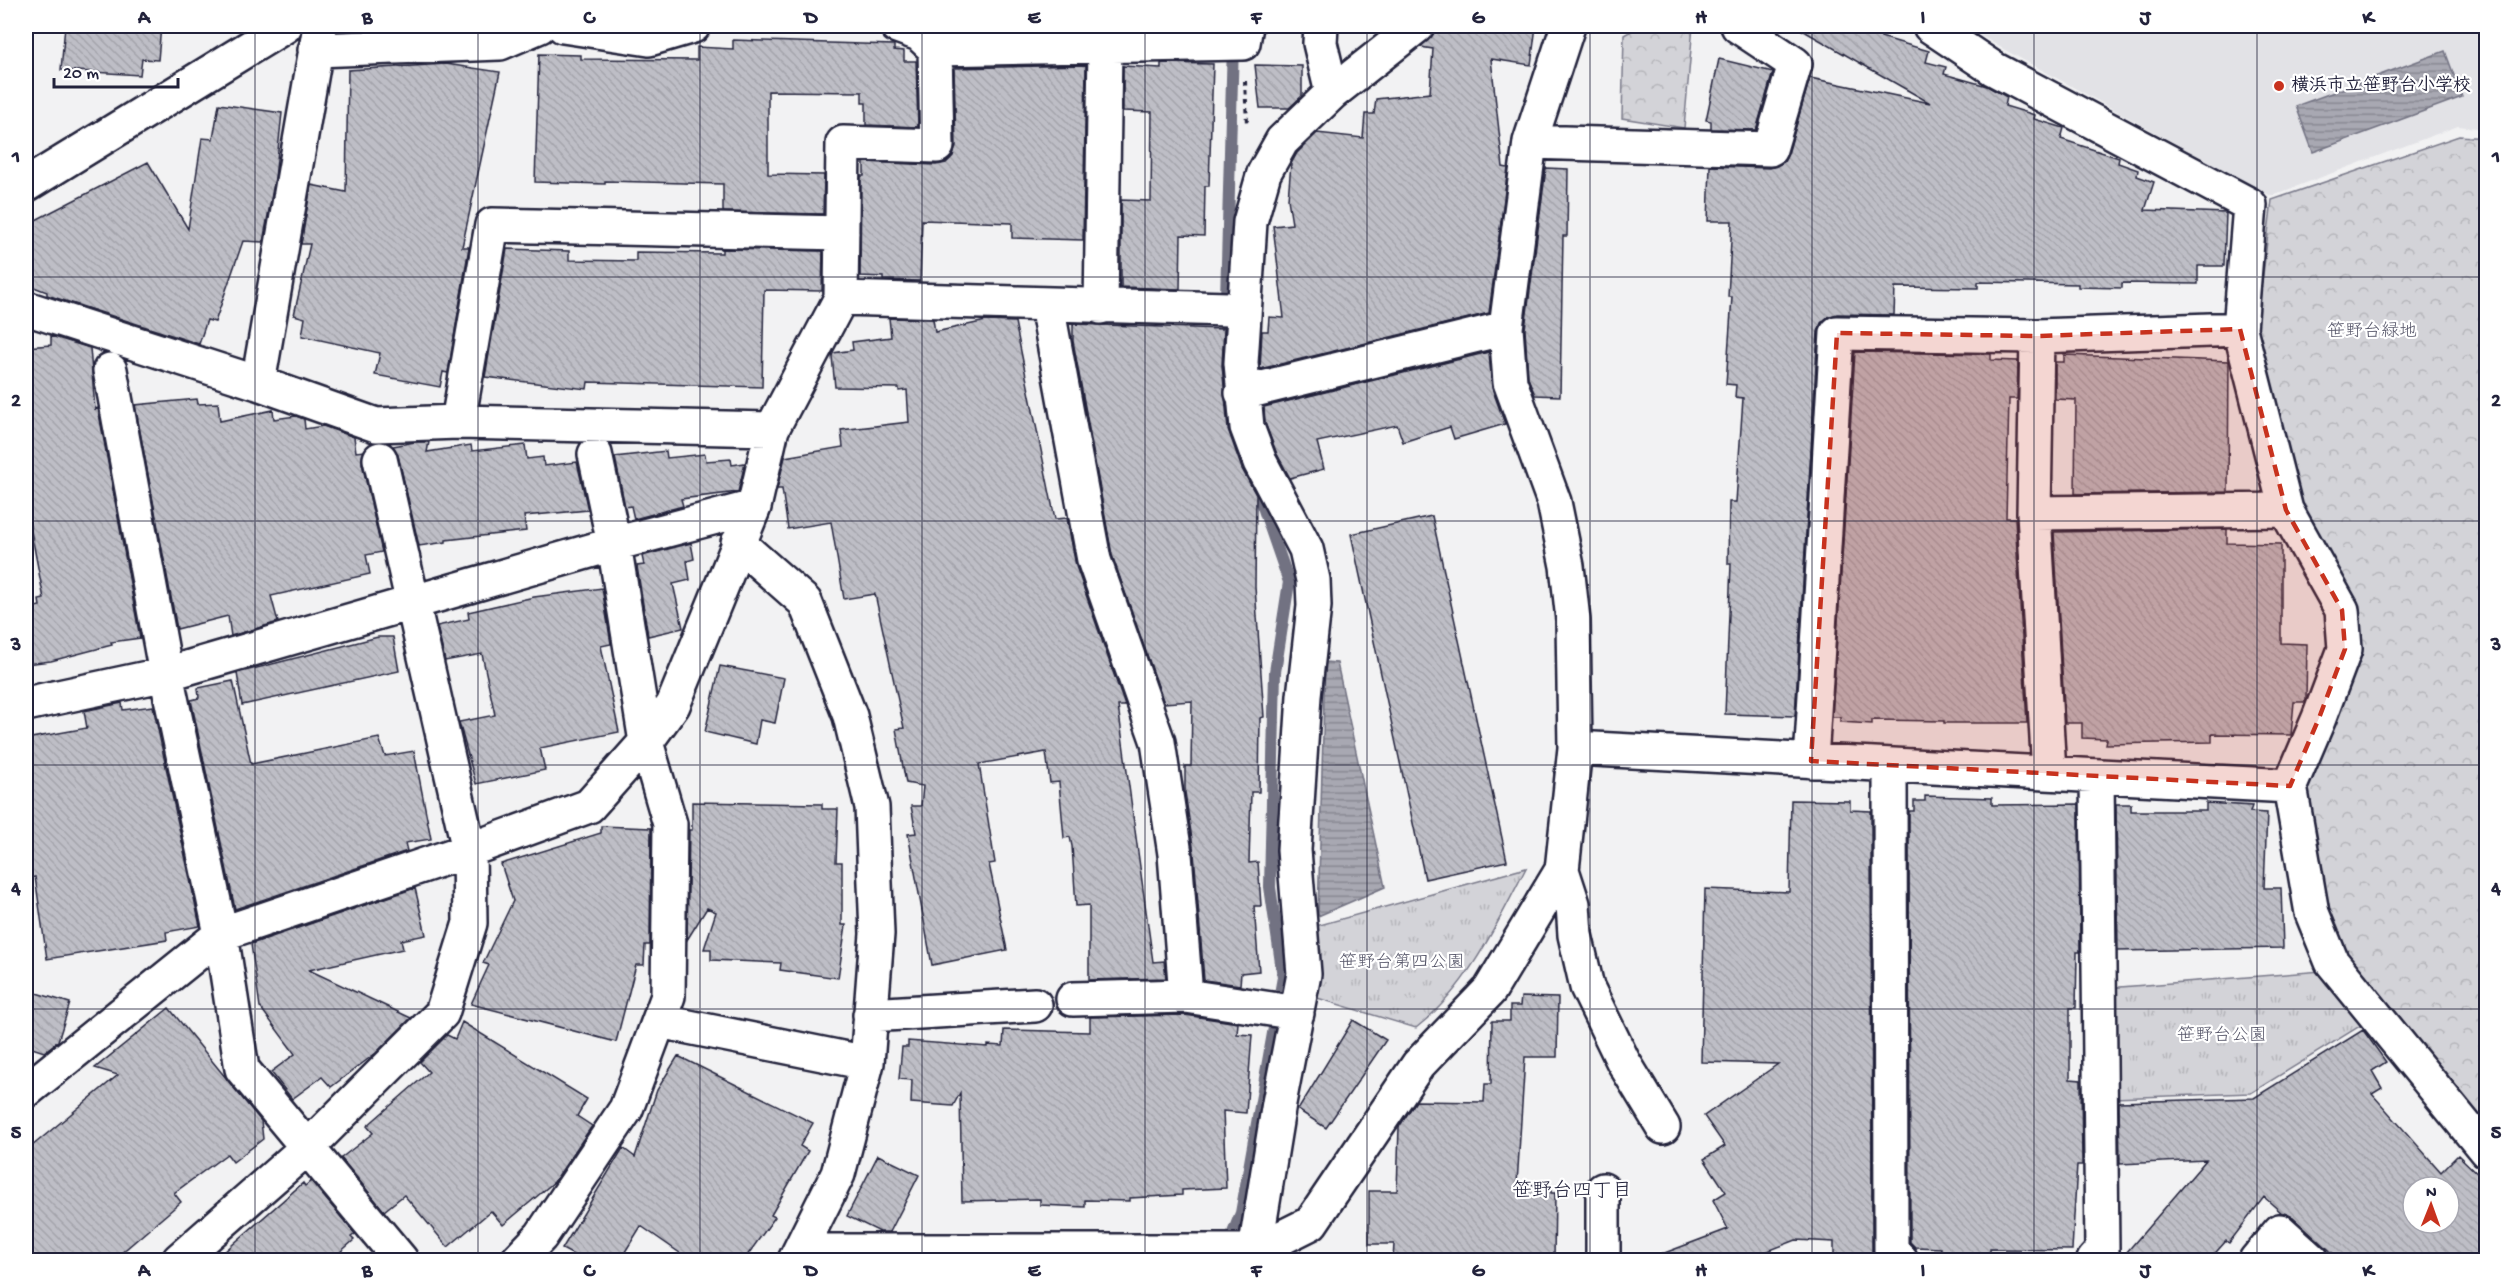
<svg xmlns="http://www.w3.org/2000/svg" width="2512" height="1286" font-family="'Gochi Hand','Klee One',sans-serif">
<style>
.built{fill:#e2e2e6}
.grass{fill:url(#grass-tufts);stroke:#7a7a8a;stroke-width:1.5}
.forest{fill:url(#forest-crowns);stroke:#7a7a8a;stroke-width:1.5}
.water{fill:url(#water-rules);stroke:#727282;stroke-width:1.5}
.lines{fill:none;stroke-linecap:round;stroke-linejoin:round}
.stream{stroke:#727282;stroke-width:12}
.building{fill:url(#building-back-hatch);stroke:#22223b;stroke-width:1.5;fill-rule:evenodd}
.minor-casing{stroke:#22223b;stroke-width:38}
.path{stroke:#22223b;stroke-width:4;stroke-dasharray:4.5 4.5;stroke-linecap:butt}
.minor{stroke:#fff;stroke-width:33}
.marked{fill:#c8321e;fill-opacity:0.2;stroke:#c8321e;stroke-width:4.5;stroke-dasharray:12 8;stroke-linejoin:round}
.grid{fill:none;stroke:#22223b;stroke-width:1.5;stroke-opacity:0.55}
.poi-dot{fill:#c8321e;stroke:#fff;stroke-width:2}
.labels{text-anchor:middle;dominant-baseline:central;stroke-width:4.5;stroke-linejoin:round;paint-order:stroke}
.poi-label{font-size:18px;font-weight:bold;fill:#22223b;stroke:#fff;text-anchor:start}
.park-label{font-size:18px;fill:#57576a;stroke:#fff}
.neighbourhood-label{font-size:20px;fill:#22223b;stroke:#fff}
.neatline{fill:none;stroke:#22223b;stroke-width:2}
.grid-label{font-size:20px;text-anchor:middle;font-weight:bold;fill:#22223b}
</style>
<defs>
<pattern id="grass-tufts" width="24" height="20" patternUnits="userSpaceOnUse" patternTransform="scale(1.5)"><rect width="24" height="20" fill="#d3d3d8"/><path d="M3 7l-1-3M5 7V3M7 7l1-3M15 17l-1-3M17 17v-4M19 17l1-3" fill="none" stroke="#b5b5ba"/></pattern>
<pattern id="forest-crowns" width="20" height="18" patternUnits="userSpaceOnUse" patternTransform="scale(1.5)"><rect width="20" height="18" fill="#d3d3d8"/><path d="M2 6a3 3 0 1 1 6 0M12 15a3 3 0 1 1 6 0" fill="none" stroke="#b5b5ba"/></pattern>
<pattern id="water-rules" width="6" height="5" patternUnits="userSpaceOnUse" patternTransform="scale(1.5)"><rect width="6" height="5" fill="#a8a8b2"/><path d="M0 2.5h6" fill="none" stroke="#888892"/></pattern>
<pattern id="building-back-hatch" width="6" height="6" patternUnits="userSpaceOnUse" patternTransform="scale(1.5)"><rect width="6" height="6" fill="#bebec6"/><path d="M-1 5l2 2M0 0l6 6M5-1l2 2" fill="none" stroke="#a3a3ab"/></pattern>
</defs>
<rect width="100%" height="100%" fill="#f2f2f3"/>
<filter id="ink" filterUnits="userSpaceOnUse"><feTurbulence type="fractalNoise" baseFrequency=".0167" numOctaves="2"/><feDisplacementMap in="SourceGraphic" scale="12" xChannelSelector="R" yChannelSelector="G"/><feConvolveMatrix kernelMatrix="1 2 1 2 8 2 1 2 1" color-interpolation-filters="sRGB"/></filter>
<g filter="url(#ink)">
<path class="built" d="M1965,26H2486V129L2458,126L2271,196L1998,46Z"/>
<path class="grass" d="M1526,868C1496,926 1468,987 1416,1028L1314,997L1316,926Z
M2322,971L2373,1018L2251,1093L2113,1098L2108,988Z"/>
<path class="forest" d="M1640,26H1693L1684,128L1622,118L1624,35Z
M2459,136L2486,138V1134L2387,1016L2319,908L2307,792L2353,657L2351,602L2289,476L2255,341L2272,200Z"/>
<path class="water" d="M2445,51L2462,97L2313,152L2296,106Z
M1325,662L1337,663L1385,887L1318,916Z"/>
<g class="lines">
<path class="stream" d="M1233,43L1224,372L1229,427L1238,444
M1227,1248L1241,1213L1283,977L1270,887L1275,672L1289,582L1254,481"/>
</g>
<path class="building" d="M65,26H161L158,60L142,59L140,75L61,70Z
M1435,26L1502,27V26H1536L1531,65L1491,59L1503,167L1508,168L1489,313L1260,369L1262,331H1268L1269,317L1284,318L1273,226L1292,224L1288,199L1291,164L1297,153L1317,133L1363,138L1365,114H1374L1376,99L1430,93L1433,49L1420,47L1434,33Z
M1795,26H1853L1882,33L1881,37L1929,51L1926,62L1946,67L1944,74L1987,86L2007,97L2005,106L2035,115L2034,119L2064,128L2061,139L2119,158L2118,163L2138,170L2137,176L2154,182L2145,210L2226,213L2224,266H2198V284L2122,283V288L2078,287V284L1978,282V288L1895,287L1894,315L1837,314L1828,317L1821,323L1818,332L1795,716L1725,714L1731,564H1728L1729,502H1736L1743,398L1735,397L1736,385L1726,384L1732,297H1728L1732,221H1708L1710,166L1769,168L1784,162L1788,154L1810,78L1930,103Z
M733,40L894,45V50L904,51V61H916L918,127L866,125V103H862V92L768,91V174L824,175L823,214L723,212V184L605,181V184L535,182L539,54L581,55V59L697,60V47L733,49Z
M1719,59L1773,72L1756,130L1711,129V121L1706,120Z
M1161,63L1213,64L1209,186H1205L1204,236L1181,235L1180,289L1121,287V200L1151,201L1152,112L1123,111V66L1161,68Z
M446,64L500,72L462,247H469L448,373L443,372L440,387L375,375L380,353L302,336L305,318L294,315L310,244H301L311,185L346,192L348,70Z
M1086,65L1083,240L1012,238V223L922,220L920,281L883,280V277L860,276L861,176H864V162L936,165L946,163L953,156L956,146L954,68Z
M1255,65L1302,66V96L1289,108H1260Z
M219,104L282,113L275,178L263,242L243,241L215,322L207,320L199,344L47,295V292L26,284V225L148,162L188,229L202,138L213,139Z
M1546,168L1568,169L1567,236H1563L1560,396L1535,395L1528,378L1525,329Z
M507,249L569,251V260L636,261V252L722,253V249L823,251L822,291L764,290L762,387L588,382L587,389L485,377Z
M889,318L933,319L935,332L986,321L1015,322L1055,519L1067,518L1076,566L1125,706H1118L1153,962L1164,961L1166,978L1089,980V905L1076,906L1072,846L1070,837L1064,838L1059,782L1050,783L1046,752L979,764L995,863L989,864L1007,950L932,965L908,834L916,833L911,806H921L923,786L906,783L896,729L904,728L875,594L844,599L831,522L788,529L782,489H777L785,457L843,447L841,430L909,422L907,390L899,391V388L835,387L832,356L833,353L853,350L852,342L891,337Z
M1073,324L1224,329L1222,365L1228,429L1242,469L1256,495L1255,587L1264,717L1260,718L1259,792H1251L1249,863L1258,862L1261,906H1254L1259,971L1241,973L1240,985L1204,980L1194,853L1185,792V766H1191L1192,701L1164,703L1112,555L1073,341Z
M51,336L90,348L95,409L98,408L140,638L111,642L112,645L51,661L26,664V609L40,606L39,600L44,599L26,505V347L51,345Z
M1489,352L1492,388L1505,424L1454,439L1450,427L1403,442L1397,425L1317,442L1324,469L1290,478L1277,454L1265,423L1264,407Z
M1855,352L1991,354V360L2018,361L2017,399H2009L2006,518H2015L2027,723H1944V721L1872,720V724L1840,722V717H1832Z
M2064,355L2229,361L2228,492L2075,494L2076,400L2055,399V362H2064Z
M197,399L198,404L218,403L220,421L273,410L274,419L296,416L304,419L305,429L323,426L354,437L356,452L364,451L362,463L382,552L366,555L370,574L271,596L278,622L231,636L228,616L177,629L135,405Z
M415,442H429L427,452L471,445L472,451L525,445L527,459L543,457L544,466L577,462L588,510L524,516L526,531L446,540V542L419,546L398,455L393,446Z
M666,451L667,458L705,454L706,461L731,459L732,465L745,463L738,492L681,499L683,506L634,519L631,506L625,507L615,457Z
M1432,516L1507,861L1425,879L1351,534Z
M2227,529V543L2281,544V643L2307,644L2306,699L2305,702H2294L2291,735L2212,734V742L2106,744L2107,739L2082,738V723H2065L2054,532Z
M691,543L694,559L687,561L690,580L673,584L683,628L648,636L637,566L644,565L642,556Z
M602,588L611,644L601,646L619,732L540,748L545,770L476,784L459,722L495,715L482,654L445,661L437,626L469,619L468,612L534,597Z
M378,637H393L399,671L242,705L237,673Z
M720,666L784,678L775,723L760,720L756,744L705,732Z
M233,681L251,764L379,738L385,756L414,751L431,839L405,843L407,851L235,909L191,700L199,698L198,688Z
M122,703L123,710L153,706L200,926L166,932L167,940L47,959L35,877L26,879V739L87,728L84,711Z
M1925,796L1992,798V805L2079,804L2080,952H2077L2076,1008H2070V1079L2081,1080L2082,1165H2077L2072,1250L1990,1249V1255L1940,1254L1941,1248L1915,1247L1910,1242L1909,811H1914V801H1925Z
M1791,800L1850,801V810L1871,811L1872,1260H1834V1242L1796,1240L1745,1260H1655L1654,1257L1728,1229L1713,1200L1726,1192L1704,1159L1725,1146L1704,1116L1778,1064L1701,1062L1705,889L1789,892Z
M692,802L822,804V809H838L836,862H842V925H846L838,978L780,970L781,963L711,960V949H704L716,912L707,908L687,940L689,830H692Z
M2206,803L2252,806L2250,812L2267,813L2264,888H2281L2283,948L2118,951L2116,804H2131V811H2206Z
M601,826L651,828L650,945H645L644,965H636L616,1042L471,1004L489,965L483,963L513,901L501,864L601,833Z
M415,888L426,935L401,940L403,949L309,970L411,1018L376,1053L331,1087L322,1077L292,1099L271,1072L295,1054L260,1007L251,944Z
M26,990L70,1003L58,1041L44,1052L26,1046Z
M1521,997L1558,998L1557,1057H1525L1517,1184L1551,1185V1193H1555L1554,1260H1393L1394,1244H1369V1191H1397L1399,1127L1416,1101L1484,1102L1485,1084H1491L1492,1021H1510V1006H1520Z
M169,1008L261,1121L263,1139L233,1162L227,1154L174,1193L181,1202L113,1260H26V1151L118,1075L95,1068Z
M1185,1015L1238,1023L1237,1034L1252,1035L1246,1113L1223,1111L1226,1188L1182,1190V1195L1130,1198V1201L1085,1200V1207L1040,1205V1199L962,1201L960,1093L953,1106L911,1103L912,1080L899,1079L902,1047H908V1041L988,1047V1045L1003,1046L1004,1030L1090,1032V1017Z
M1353,1020L1386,1040L1326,1128L1298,1110Z
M462,1022L587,1099L577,1116L592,1126L554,1182L503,1225L491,1211L448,1247L404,1195L384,1211L341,1158L373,1133L367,1126L429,1072L420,1062L447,1035L455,1039Z
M2363,1030L2386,1062L2372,1071L2382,1088L2372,1094L2441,1172L2458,1155L2487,1183V1260H2340L2293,1217L2282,1213L2264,1197L2229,1243L2226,1241L2209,1260H2120L2206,1160L2120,1164L2119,1102L2254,1098ZM2413,1187H2449V1223H2413Z
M678,1056L813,1123L800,1146L808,1151L771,1215L775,1217L744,1260H690L641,1226L620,1260H583L562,1249L623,1148L635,1157L657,1090Z
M878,1155L919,1175L890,1232H880L847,1216Z
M311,1181L355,1234L351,1237L354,1240L331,1260H215L303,1183L305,1186Z"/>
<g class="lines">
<g class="minor-casing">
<path id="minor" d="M563,26L649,39L693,26
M897,26L919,34L935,49L1243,43L1246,26
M1321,26L1320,43L1332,93
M1930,26L1994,69L2250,205L2240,329L2286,510L2342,610L2345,649L2319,718L2290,786L2312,913L2332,962L2486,1151
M315,50L500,43L540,26
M1530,142L1770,149L1795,64L1738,26
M26,185L285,26
M841,298L1228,309L1243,315
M1047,305L1094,560L1158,742L1175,854L1186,996
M1101,307L1105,47
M26,308L258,383L376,425L458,422L772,429
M2037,336L2034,513L2049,773
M110,370L166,674L221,934L242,1069L401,1260
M258,383L320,26
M1242,393L1506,328
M458,422L492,225L842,233
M2034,513L2286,510
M738,543L805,602L850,716L872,807L877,934L867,1063L838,1174L795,1260
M26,704L166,674L614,544L754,507
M1575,748L2290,786
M1811,761L1837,333L2037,336L2240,329
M1890,765L1891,1250L1901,1260
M1562,870L1573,904L1575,935L1587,987L1623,1061L1663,1127
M1073,999L1186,996L1297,1013
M870,1015L1035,1005
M659,1021L867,1063
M26,1091L221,934L469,850L589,806L646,742L673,705L754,507L772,429L841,298L843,143L937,146L935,49
M801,1251H1255L1311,1223L1418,1065L1490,990L1562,870L1575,748L1573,620L1567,566L1554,502L1510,382L1506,328L1530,142L1568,26
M179,1260L308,1147L442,1013L470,923L469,850L380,459
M518,1260L541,1236L626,1109L668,996L670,824L646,742L614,544L595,454
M1248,1260L1255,1251L1279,1103L1304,974L1294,850L1304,696L1314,606L1313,580L1306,549L1260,462L1247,427L1241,363L1250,222L1264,173L1282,141L1332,93L1417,26
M1603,1260V1190
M2094,1260L2102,1251L2097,776
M2256,1260L2280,1231L2312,1260"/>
</g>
<path class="path" d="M1245,81L1247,124"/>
<use href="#minor" class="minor"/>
</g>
</g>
<path class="marked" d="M2240,329L2286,510L2342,610L2345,649L2319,718L2290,786L1811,761L1837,333L2037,336Z"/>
<path class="grid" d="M255,26V1260M478,26V1260M700,26V1260M922,26V1260M1145,26V1260M1367,26V1260M1590,26V1260M1812,26V1260M2034,26V1260M2257,26V1260M26,277H2486M26,521H2486M26,765H2486M26,1009H2486"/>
<circle class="poi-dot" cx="2279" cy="86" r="6"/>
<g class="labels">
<g class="poi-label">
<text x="2291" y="86">横浜市立笹野台小学校</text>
</g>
<g class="park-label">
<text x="2372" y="332">笹野台緑地</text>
<text x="1402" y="963">笹野台第四公園</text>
<text x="2222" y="1036">笹野台公園</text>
</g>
<g class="neighbourhood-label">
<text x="1572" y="1192">笹野台四丁目</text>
</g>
</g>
<rect width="2512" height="1286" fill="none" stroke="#fff" stroke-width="66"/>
<g transform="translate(2431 1205) rotate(1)"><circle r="28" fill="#ffffff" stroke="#a7a7b1" stroke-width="1.5"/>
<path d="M0-4.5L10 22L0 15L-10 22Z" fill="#c8321e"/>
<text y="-9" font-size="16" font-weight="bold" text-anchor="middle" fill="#22223b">N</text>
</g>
<path d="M54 78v9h124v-9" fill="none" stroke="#22223b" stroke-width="3"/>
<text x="63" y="78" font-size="18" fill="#22223b" stroke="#ffffff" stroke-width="4.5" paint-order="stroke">20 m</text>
<rect x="33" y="33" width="2446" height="1220" class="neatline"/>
<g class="grid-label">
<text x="144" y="23">A</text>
<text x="367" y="23">B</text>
<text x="589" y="23">C</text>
<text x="811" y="23">D</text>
<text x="1034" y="23">E</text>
<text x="1256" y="23">F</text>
<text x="1478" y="23">G</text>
<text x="1701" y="23">H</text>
<text x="1923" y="23">I</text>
<text x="2145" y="23">J</text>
<text x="2368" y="23">K</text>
<text x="16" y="162">1</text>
<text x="2496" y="162">1</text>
<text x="16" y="406">2</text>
<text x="2496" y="406">2</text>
<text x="16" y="650">3</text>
<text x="2496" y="650">3</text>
<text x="16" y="894">4</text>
<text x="2496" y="894">4</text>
<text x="16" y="1138">5</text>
<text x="2496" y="1138">5</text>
<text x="144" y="1276">A</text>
<text x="367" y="1276">B</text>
<text x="589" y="1276">C</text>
<text x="811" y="1276">D</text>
<text x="1034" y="1276">E</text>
<text x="1256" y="1276">F</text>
<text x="1478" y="1276">G</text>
<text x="1701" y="1276">H</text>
<text x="1923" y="1276">I</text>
<text x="2145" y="1276">J</text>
<text x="2368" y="1276">K</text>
</g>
</svg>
